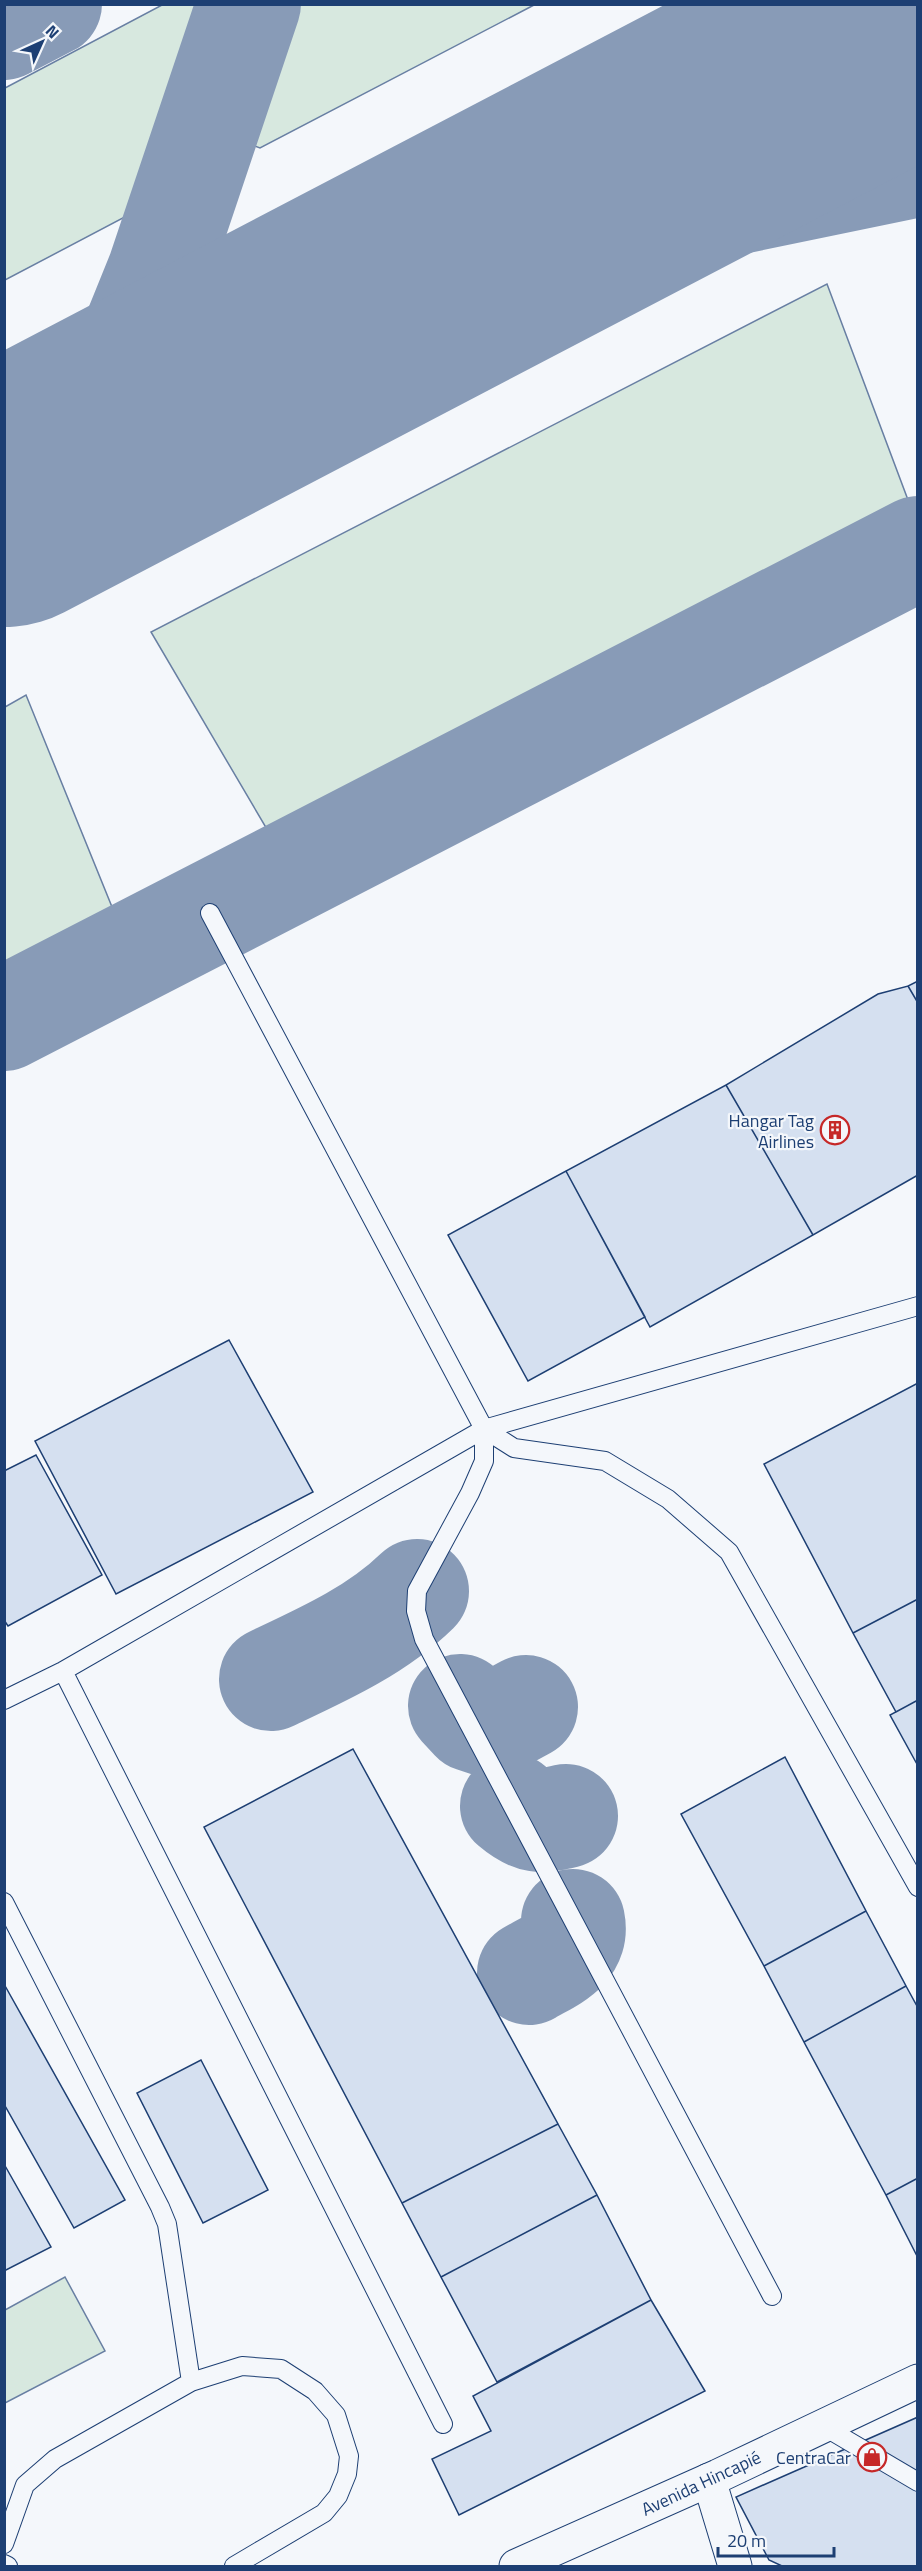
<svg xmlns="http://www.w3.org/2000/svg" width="922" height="2571" font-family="'Titillium Web',sans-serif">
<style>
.green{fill:#d7e8df;stroke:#687fa3;stroke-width:1.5}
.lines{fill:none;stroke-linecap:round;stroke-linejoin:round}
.taxiway{stroke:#889bb7;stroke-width:104}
.runway{stroke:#889bb7;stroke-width:260}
.building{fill:#d5e0f0;stroke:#1d3f73;stroke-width:1.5}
.lane-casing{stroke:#1d3f73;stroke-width:20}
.street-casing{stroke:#1d3f73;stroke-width:35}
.primary-casing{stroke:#1d3f73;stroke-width:35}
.lane{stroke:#f4f7fb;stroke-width:18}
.street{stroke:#f4f7fb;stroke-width:33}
.primary{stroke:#f4f7fb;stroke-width:33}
.labels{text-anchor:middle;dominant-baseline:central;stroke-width:4.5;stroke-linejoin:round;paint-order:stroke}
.poi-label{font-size:18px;fill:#1d3f73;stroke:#f4f7fb;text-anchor:end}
.street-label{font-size:18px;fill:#1d3f73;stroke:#f4f7fb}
</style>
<rect width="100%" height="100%" fill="#f4f7fb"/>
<path class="green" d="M162,5H208L140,209L5,280V88Z
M290,5V4L534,5L260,148L244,142Z
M827,284L908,500L268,831L151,632Z
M26,695L112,907L5,963V707Z
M65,2277L105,2351L5,2403V2310Z"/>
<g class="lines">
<path class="taxiway" d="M4,28L50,4
M458,260L918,165
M159,272C165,339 180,349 240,374
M85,455L159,272L249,4
M4,1019L918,548
M271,1679C322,1655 376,1631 417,1591
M460,1706L473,1720L491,1726L526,1707
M512,1806C532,1823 540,1822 566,1816
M529,1973C551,1960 579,1950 573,1921"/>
<path class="runway" d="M4,497L918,19"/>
</g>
<path class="building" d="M918,981V1003L908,986Z
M908,986L918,1003V1175L813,1235L726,1085L878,994Z
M726,1085L813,1235L650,1327L566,1171Z
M566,1171L645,1317L528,1381L448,1235Z
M229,1340L313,1492L116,1594L35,1441Z
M918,1383V1599L853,1633L764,1464Z
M36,1455L102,1575L8,1626L4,1620V1471Z
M918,1599V1700L896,1712L853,1633Z
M918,1700V1766L890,1715Z
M353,1749L558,2124L402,2203L204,1827Z
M785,1757L866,1911L764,1966L681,1814Z
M866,1911L906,1986L804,2042L764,1966Z
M4,1984L125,2200L74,2228L4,2104Z
M906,1986L918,2008V2178L886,2195L804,2042Z
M201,2060L268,2190L203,2223L137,2093Z
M558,2124L597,2195L441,2277L402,2203Z
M4,2164L51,2247L4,2271Z
M918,2178V2258L886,2195Z
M597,2195L651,2300L497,2382L441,2277Z
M651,2300L705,2391L459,2515L432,2459L491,2431L473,2396Z
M918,2417V2566H782L769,2560L736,2497Z"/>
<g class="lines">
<g class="lane-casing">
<path id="lane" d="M210,913L484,1429V1461L470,1493L417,1591L416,1611L424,1639L772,2296
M484,1429L514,1448L605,1461L668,1499L729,1552L918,1887
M63,1671L443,2424
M4,1700L63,1671L484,1429L918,1306
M4,1902L160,2207L167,2224L191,2382
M823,2426L918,2482
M4,2544L25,2485L55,2459L191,2382L242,2366L281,2369L315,2391L336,2415L349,2456L347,2474L338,2496L324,2513L234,2566
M4,2564L8,2566"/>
</g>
<g class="street-casing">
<path id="street" d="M709,2480L735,2566"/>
</g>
<g class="primary-casing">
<path id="primary" d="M516,2566L718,2476L918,2381"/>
</g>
<use href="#lane" class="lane"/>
<use href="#street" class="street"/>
<use href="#primary" class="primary"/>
</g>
<defs>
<g id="building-ring" transform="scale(1.5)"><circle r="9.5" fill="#f4f7fb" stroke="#c62828" stroke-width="1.5"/><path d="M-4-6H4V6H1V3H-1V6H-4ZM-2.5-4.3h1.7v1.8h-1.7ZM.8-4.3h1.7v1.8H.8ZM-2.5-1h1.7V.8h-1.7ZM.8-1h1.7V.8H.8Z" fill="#c62828"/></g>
<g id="shop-ring" transform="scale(1.5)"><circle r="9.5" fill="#f4f7fb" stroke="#c62828" stroke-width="1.5"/><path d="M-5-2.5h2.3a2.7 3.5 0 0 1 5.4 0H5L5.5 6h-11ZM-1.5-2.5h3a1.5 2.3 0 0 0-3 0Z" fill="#c62828"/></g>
</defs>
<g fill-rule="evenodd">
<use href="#building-ring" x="835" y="1130"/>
<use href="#shop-ring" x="872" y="2457"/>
</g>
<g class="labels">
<g class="poi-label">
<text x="814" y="1120">Hangar Tag<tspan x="814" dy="21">Airlines</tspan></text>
<text x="851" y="2457">CentraCar</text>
</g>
<g class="street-label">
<text transform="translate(701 2483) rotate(-25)">Avenida Hincapié</text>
</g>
</g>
<rect width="922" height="2571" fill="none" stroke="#1d3f73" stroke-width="12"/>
<g transform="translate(42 42) rotate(45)" stroke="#f4f7fb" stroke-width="4.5" paint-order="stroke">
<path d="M0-4.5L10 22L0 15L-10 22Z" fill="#1d3f73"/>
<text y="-9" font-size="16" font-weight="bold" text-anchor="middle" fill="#1d3f73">N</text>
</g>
<path d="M718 2547v9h116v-9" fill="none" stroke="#1d3f73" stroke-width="3"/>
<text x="727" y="2547" font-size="18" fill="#1d3f73" stroke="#f4f7fb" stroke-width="4.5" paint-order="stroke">20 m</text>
</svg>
